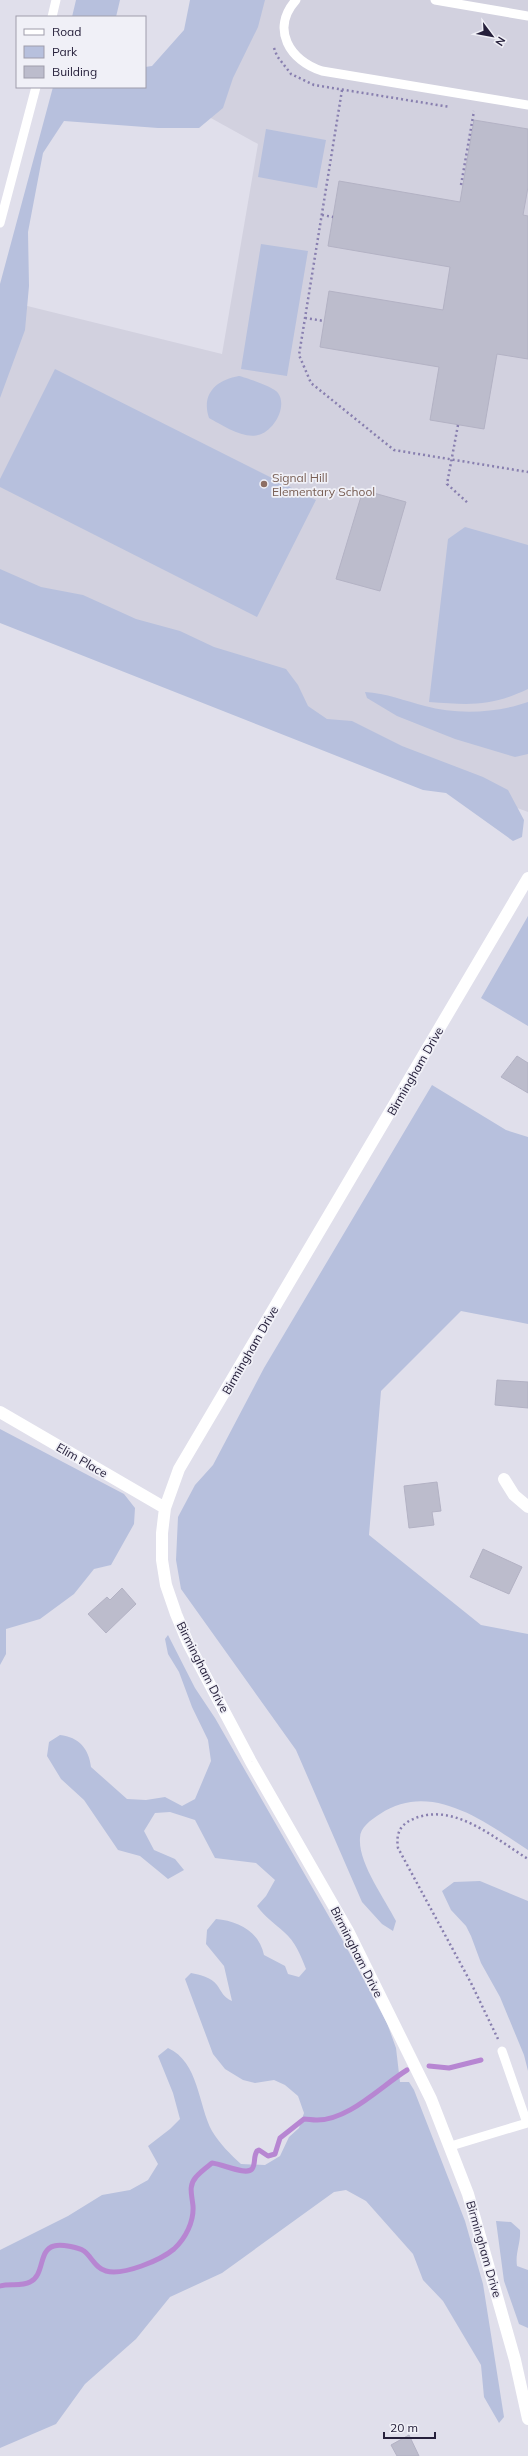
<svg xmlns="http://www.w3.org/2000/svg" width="528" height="2456" font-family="Mulish,sans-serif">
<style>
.built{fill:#d2d1df}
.green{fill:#b7c0dd}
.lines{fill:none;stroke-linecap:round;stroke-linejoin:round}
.stream{stroke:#b786d2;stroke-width:5}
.building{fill:#bcbccc;stroke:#b3b2c4}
.path{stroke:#887faf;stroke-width:2.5;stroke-dasharray:2 3;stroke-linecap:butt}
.lane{stroke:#fff;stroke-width:9}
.street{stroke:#fff;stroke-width:12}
.education-dot{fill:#8d6e63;stroke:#f0f0f7;stroke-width:1.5}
.labels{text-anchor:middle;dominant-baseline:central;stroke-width:3.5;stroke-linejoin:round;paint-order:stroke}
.education-label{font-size:12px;fill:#785e54;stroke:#f0f0f7;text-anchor:start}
.street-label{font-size:12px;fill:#26203b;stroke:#f0f0f7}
</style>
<rect width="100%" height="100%" fill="#e0dfeb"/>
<path class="built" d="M224,0H528V812L0,613V310L3,300L222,354L258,144L200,112Z"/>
<path class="green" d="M76,0H120L116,17H72Z
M190,0H265L258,27L233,78L223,108L199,128H158L64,121L43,153L28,232L29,286L25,330L0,398V284L53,87H145V67L152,66L184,30Z
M266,129L326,140L317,188L258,177Z
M261,244L308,251L287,376L241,369Z
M55,369L316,500L257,617L0,487V479Z
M239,376C247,378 274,387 278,393C288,407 273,432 258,435C243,439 222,425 209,418C201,394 216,380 239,376Z
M465,527L528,545V689C490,707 470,705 429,702L448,539Z
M0,569L41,587L83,595L136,619L180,631L214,647L286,669L298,685L308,706L327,719L352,721L402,746L483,777L508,790L524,820L522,837L513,841L446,793L423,790L0,623Z
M365,692C386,693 405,701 425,706C457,715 497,713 528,702V754L515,757L455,739L397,716L367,698Z
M528,916V1026L481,998Z
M432,1085L506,1130L528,1137V1324L461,1311L381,1391L369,1535L481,1625L528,1634V1850C485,1822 431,1780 380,1814C371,1820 360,1827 360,1838C358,1863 385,1899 396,1921L393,1931L382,1924L362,1902L296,1750L181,1589L176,1560L178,1517L195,1485L213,1465L264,1368Z
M0,1429L124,1494L135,1508L134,1524L111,1565L94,1569L74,1594L40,1619L6,1629V1654L0,1665Z
M168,1635L195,1688L215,1718L343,1941L387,2023L396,2048L400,2082H409L414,2090L465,2221L483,2284L504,2417L499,2423L484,2397L481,2365L443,2301L423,2280L413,2254L366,2201L346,2190L334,2192L222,2273L170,2297L136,2339L85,2384L56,2424L0,2448V2250L68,2216L102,2195L130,2190L148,2180L158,2164L148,2146L170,2129L180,2119L173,2093L158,2056L168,2048C199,2062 198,2105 212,2131C220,2144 230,2154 241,2164L265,2165L280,2156L289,2137L299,2128L304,2113L298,2096L285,2085L274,2080L255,2083L243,2080L225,2069L213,2054L185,1979L191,1973C200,1975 211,1977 217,1985C222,1992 223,1997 232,2001L224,1966L206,1944L207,1930L216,1919C238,1921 259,1931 264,1955L285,1966L288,1974L299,1977L306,1969C301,1956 295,1941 284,1932C274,1923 265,1917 257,1906L266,1896L275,1880L256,1863L215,1858L195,1820L170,1812L155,1813L144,1831L154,1850L175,1859L184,1870L168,1879L140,1856L118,1850L84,1800L61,1779L47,1756L49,1742L60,1735C79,1737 89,1749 91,1767L127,1799L146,1800L165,1797L182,1806L195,1799L211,1761L208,1740L192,1707L179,1672L168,1654L165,1639Z
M480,1881L528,1901V2071L524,2055L500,1997L481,1963L471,1936L466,1926L451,1910L442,1891L454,1882Z
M496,2221L511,2222L520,2230C521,2243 515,2253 517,2266L528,2270V2328L519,2324L504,2281Z"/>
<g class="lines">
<path class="stream" d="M429,2066L449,2068L481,2060
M0,2286C9,2283 21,2287 30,2282C45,2275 38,2250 54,2246C61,2244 78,2247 84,2251C92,2257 95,2268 106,2271C123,2276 161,2260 174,2249C186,2238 194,2221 193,2206C192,2195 188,2186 196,2177C200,2172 207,2167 212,2163C223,2164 246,2176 252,2169C256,2164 253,2157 257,2151L259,2150L268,2156L275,2154L280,2138L304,2119C308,2119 312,2120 316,2120C348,2121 381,2086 407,2070"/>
</g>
<path class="building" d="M474,120L528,129V187L523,215L528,216V359L497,354L484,429L430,420L439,367L320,347L329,291L443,310L450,267L328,246L339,181L460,202Z
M363,490L406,502L380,591L336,579Z
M517,1056L528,1063V1093L501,1077Z
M497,1380L528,1382V1408L495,1405Z
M437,1482L441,1511L432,1512L434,1525L409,1528L404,1486Z
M483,1549L522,1567L509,1594L470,1577Z
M122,1588L136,1604L106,1633L88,1614L107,1597L110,1600Z
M409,2435L419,2456H397L391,2445Z"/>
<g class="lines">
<path class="path" d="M274,48L277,56L291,74L314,85L450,107
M342,90L299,355L311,383L394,450L528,472
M461,185L474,111
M322,215L333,217
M305,318L324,321
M458,425L447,484L469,504
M498,2039L471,1983L398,1848C396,1835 399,1826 411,1820C452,1800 494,1838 528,1859"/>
<path class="lane" d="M296,0C270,29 290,61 322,71L528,105
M435,0L528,16
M52,17L56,0
M0,223L36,87
M451,2146L527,2123L502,2051"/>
<path class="street" d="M528,878L179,1469L165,1508L162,1533V1560L166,1585L176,1614L188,1643L251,1762L348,1931L431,2099L468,2194L515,2360L528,2419
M0,1412L165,1508
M504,1479L514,1495L528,1507"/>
</g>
<circle class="education-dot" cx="264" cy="484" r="4"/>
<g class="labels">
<g class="education-label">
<text x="272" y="477">Signal Hill<tspan x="272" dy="14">Elementary School</tspan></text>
</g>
<g class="street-label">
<text transform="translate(415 1071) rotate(-60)">Birmingham Drive</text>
<text transform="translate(250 1350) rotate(-60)">Birmingham Drive</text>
<text transform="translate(82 1460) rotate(30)">Elim Place</text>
<text transform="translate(203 1667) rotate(63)">Birmingham Drive</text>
<text transform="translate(357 1952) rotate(63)">Birmingham Drive</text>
<text transform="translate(484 2249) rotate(74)">Birmingham Drive</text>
</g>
</g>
<rect x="16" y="16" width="130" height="72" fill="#f0f0f7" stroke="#9f9dac"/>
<rect x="24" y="29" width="20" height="6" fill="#ffffff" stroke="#9f9dac"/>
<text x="52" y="36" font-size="12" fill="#26203b">Road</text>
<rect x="24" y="46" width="20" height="12" fill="#b7c0dd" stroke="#9f9dac"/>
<text x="52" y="56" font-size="12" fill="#26203b">Park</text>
<rect x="24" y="66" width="20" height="12" fill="#bcbccc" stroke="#9f9dac"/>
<text x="52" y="76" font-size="12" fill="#26203b">Building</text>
<g transform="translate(492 36) rotate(122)" stroke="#f0f0f7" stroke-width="3" paint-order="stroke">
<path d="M0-3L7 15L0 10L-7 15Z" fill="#26203b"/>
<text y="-6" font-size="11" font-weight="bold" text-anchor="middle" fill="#26203b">N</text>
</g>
<path d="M384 2432v6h51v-6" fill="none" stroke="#26203b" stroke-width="2"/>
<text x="390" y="2432" font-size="12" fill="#26203b" stroke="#f0f0f7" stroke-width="3" paint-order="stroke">20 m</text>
</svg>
